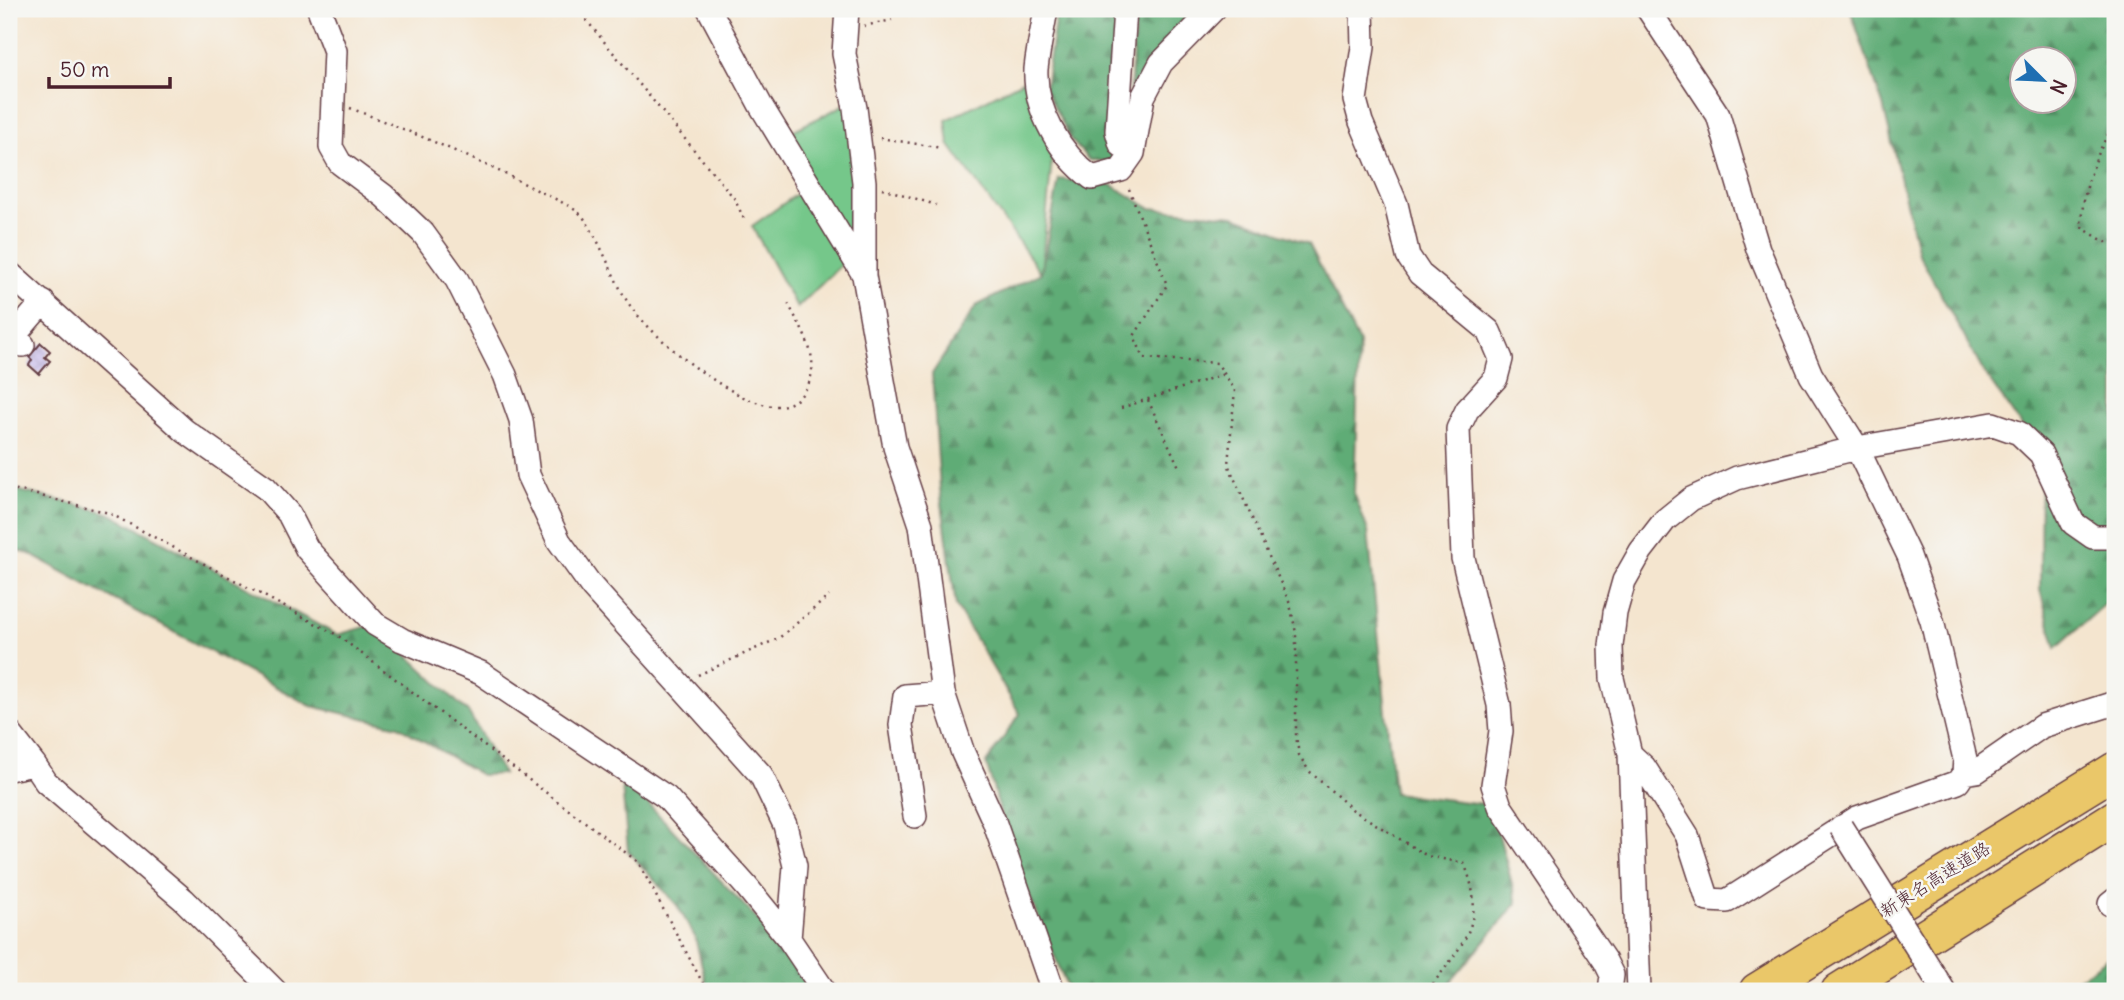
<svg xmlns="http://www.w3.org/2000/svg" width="2124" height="1000" font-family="Delius,'Klee One',sans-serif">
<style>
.grass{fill:#74c78a;stroke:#5f735a;stroke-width:2}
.forest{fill:url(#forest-firs);stroke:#546650;stroke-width:2;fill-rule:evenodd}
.building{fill:url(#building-cross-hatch)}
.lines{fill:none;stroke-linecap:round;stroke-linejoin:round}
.minor-casing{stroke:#643d44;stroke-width:26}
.highway-casing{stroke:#643d44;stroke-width:38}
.path{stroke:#643d44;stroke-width:2.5;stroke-dasharray:2 5;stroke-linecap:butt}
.minor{stroke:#fff;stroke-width:23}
.highway{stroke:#eac769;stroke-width:35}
.minor-bridge-casing{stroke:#643d44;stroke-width:26;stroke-linecap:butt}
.minor-bridge{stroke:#fff;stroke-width:23}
.labels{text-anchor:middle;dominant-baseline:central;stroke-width:5;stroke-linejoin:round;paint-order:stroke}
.street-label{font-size:18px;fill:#4a1f2b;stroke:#f6f6f2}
</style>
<defs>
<pattern id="forest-firs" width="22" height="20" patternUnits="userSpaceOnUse" patternTransform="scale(1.75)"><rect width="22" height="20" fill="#5fac76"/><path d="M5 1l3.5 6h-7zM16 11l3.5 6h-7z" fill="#508b61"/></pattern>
<pattern id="building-cross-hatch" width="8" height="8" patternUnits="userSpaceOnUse" patternTransform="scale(1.75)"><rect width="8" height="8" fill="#c3b6eb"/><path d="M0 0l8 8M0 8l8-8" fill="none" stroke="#a99cca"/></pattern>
</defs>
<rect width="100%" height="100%" fill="#f6f6f2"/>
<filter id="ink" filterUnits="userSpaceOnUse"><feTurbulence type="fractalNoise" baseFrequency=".0143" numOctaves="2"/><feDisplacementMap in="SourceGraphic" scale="14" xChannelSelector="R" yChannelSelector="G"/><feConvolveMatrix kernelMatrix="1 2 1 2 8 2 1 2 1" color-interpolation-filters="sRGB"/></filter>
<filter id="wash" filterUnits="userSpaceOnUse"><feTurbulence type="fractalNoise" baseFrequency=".00686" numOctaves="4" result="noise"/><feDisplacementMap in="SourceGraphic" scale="28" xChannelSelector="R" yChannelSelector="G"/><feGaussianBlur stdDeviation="1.57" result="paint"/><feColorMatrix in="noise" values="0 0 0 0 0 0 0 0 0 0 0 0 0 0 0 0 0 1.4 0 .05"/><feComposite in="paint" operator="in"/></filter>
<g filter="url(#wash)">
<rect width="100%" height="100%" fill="#f4e5cf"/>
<path class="grass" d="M1032,76L1053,148L1041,273L949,144L946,120Z
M848,103L862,196L855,251L797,308L752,226L811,184L790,132Z"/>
<path class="forest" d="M1057,9H1122L1106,113L1113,162L1089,160L1071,140L1045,88Z
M1136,9H1196L1153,60L1129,110Z
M1850,9H2115V595L2056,648L2040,590L2041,454L1983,371L1918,253L1883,105ZM2022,60H2064V102H2022Z
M1059,179L1112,185L1150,208L1234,216L1309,244L1359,343L1354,493L1368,531L1394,793L1491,805L1517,903L1443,991H1069L1015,862L986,763L1020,714L956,606L940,489L932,374L976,306L1041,273Z
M9,488L109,513L337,635L375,624L469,713L503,774L481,775L398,726L311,706L30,554L9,548Z
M621,775L778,941L810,991H708L695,937L677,905L628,851Z
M2115,953V991H2060Z"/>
<g id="blocks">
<path class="building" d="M41,343L50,351L45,357L50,361L39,374L29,365L32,360L29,357Z"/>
</g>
</g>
<g filter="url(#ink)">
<use href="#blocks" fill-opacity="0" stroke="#643d44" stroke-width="2"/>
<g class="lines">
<g class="minor-casing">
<path id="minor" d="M319,9L335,51L331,147L340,163L384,196L423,233L457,280L505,375L521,420L528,475L559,541L592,587L761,775L785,825L795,866L789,939
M709,9L761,106L864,275
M847,9L844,54L855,108L864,182V276L895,447L921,525L943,693L963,753L994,821L1053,991
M1046,9C1043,28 1038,49 1036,69C1034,110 1061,155 1092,178L1121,170L1133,153L1143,97L1161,63L1214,9
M1125,9L1117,131L1121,145L1133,153
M1362,9L1363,47L1355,100L1361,122L1396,204L1408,256L1420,274L1489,331L1501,359L1496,378L1467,410L1458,429L1463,558L1499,705L1501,731L1493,785L1500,806L1605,961L1612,975L1610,991
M9,273L185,431L266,488L289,514L307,549L375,624L402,640L481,673L666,797L746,886L789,939L824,991
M23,345L14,336L43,302
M9,732L34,764
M1630,754L1644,767L1687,835L1708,900L1727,901L1857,818L1958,782L1964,773L1965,759L1932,621L1909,556L1857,448L1811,375L1758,249L1718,115L1648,9
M9,769L34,764L46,782L184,900L275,991
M1964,773L1977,771L2042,726L2115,703
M915,816L901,725L905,696L943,693
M2110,904L2115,900
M1639,991L1630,754L1612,678L1611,646L1615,613L1624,581L1641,551L1665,520L1691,499L1737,478L1857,448L1993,424L2019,433L2041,454L2073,523L2093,537H2115"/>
</g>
<g class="highway-casing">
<path id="highway" d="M1757,991L2115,770
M1839,991L2115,818"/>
</g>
<path class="path" d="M577,9L734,198L744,219
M864,26L892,20
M350,108C412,132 472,157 531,187C546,195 564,202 578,212C594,224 615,284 629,304C652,338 739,409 779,406C798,405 810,388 812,371C815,347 797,322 787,301
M2115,122C2096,153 2082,191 2081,227L2105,242L2115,241
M880,138L942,148
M882,188L936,205
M1129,189L1167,285L1134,336L1144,358L1217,363L1235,390L1228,464L1290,604L1296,633V736L1299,755L1309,771L1353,810L1427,856L1464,863C1487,919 1466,941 1432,985L1431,991
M1148,400L1179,467
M1121,408L1224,374
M9,488L109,513L337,635L638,862L707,991
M698,675L779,638L829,596"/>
<use href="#minor" class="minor"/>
<use href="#highway" class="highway"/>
<g class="minor-bridge-casing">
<path id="minor-bridge" d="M1841,827L1944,991"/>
</g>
<use href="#minor-bridge" class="minor-bridge"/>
</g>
</g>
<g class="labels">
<g class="street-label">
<text transform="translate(1935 879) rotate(-32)">新東名高速道路</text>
</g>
</g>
<rect width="2124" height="1000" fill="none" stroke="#f6f6f2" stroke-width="35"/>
<g transform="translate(2043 80) rotate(114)"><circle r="33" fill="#f6f6f2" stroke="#b1a0a2" stroke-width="2"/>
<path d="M0-5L12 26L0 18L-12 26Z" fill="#1f6fb2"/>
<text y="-10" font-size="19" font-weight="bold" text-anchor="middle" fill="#4a1f2b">N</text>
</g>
<path d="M49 77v10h121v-10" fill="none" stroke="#4a1f2b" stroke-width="3.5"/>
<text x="60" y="77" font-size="21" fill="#4a1f2b" stroke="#f6f6f2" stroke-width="5" paint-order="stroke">50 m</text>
</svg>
